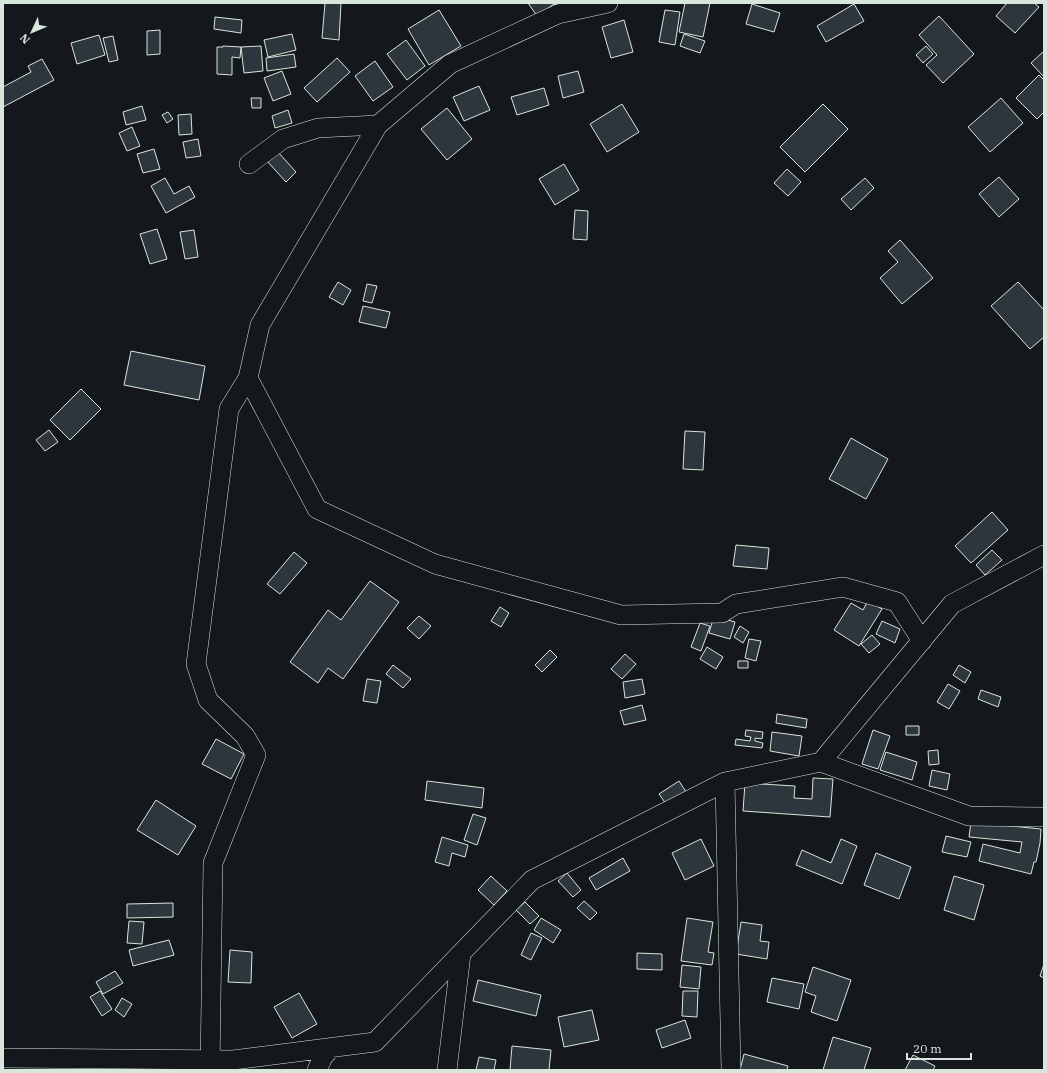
<svg xmlns="http://www.w3.org/2000/svg" width="1047" height="1073" font-family="'IBM Plex Serif',serif">
<style>
.building{fill:#2c363c;stroke:#d8e6dc}
.lines{fill:none;stroke-linecap:round;stroke-linejoin:round}
.minor-casing{stroke:#d8e6dc;stroke-width:20}
.minor{stroke:#14181c;stroke-width:19}
</style>
<rect width="100%" height="100%" fill="#14181c"/>
<path class="building" d="M325,3H341L339,40L322,38Z
M528,3H559L555,5L554,4L537,16Z
M685,3H710L703,37L679,32Z
M1007,3H1034L1039,7L1015,33L996,16Z
M752,4L780,13L774,32L746,24Z
M854,4L864,21L826,42L817,26Z
M439,10L461,46L429,65L408,29Z
M665,10L680,12L675,45L659,42Z
M939,16L974,54L943,83L926,65L937,55L919,35Z
M215,17L242,20L241,33L214,29Z
M624,20L633,52L611,58L602,27Z
M160,30V54L147,55V31Z
M292,34L296,50L268,57L264,40Z
M684,34L705,41L700,53L680,46Z
M99,35L105,55L77,64L71,43Z
M113,36L118,60L109,62L103,38Z
M406,40L425,66L407,80L387,54Z
M223,46L241,47L240,58L232,57V75L217,74V47H223Z
M261,46L263,71L244,73L241,47Z
M926,46L933,54L923,63L916,55Z
M1044,51V77L1031,63Z
M294,54L296,67L267,71L266,58Z
M337,58L350,72L317,102L304,88Z
M42,59L54,80L3,107V87L31,72L28,66Z
M375,61L393,87L373,101L355,76Z
M282,71L291,94L273,101L264,78Z
M578,71L584,92L563,98L558,76Z
M1039,75L1044,80V112L1037,119L1016,98Z
M479,86L490,110L464,121L453,97Z
M544,88L549,105L517,115L511,97Z
M251,98H261V108H252Z
M1001,98L1023,123L990,152L968,127Z
M622,104L639,132L607,152L590,124Z
M823,104L848,129L805,172L780,147Z
M142,106L146,120L126,125L123,112Z
M447,108L472,139L447,160L421,129Z
M288,110L292,123L275,128L272,116Z
M168,112L173,119L167,123L162,115Z
M191,114L192,134L179,135L178,115Z
M132,127L140,146L127,151L119,133Z
M198,139L201,156L186,158L183,142Z
M154,149L160,169L143,173L137,154Z
M277,151L296,172L286,182L267,161Z
M564,164L579,190L555,205L539,179Z
M787,169L801,182L788,196L774,183Z
M999,177L1019,199L999,217L979,194Z
M165,178L174,194L189,186L195,197L166,213L151,186Z
M865,178L874,188L851,210L841,199Z
M575,210L588,211L587,240L573,239Z
M157,229L167,259L150,264L140,234Z
M194,230L198,257L185,259L180,232Z
M900,240L933,278L902,304L880,278L898,262L888,251Z
M338,282L351,290L343,305L329,297Z
M1018,282L1044,310V337L1030,349L991,306Z
M367,284L377,286L372,303L363,301Z
M363,306L390,312L386,328L359,322Z
M131,351L205,366L199,400L124,385Z
M81,389L101,409L70,440L50,420Z
M49,430L58,442L45,451L36,440Z
M685,431L705,432L703,470L683,469Z
M851,438L888,459L866,499L829,479Z
M992,512L1008,530L971,563L955,546Z
M736,545L769,548L767,569L733,566Z
M992,550L1002,560L985,575L976,565Z
M294,552L307,563L280,594L267,584Z
M370,581L399,602L343,679L328,668L318,683L290,662L328,610L341,620Z
M868,601L882,609L859,646L834,630L851,603L863,610Z
M500,607L509,613L501,627L491,621Z
M419,616L431,626L419,639L407,628Z
M714,616L735,622L730,639L709,633Z
M882,621L900,629L895,643L876,634Z
M700,623L710,626L701,651L691,647Z
M740,626L749,632L743,643L734,637Z
M872,635L880,644L869,653L861,644Z
M749,639L761,641L756,661L745,658Z
M707,647L723,657L716,669L700,659Z
M550,650L557,657L542,672L535,665Z
M625,654L636,664L622,679L611,669Z
M738,661H748V668H738Z
M393,665L411,679L403,688L386,674Z
M959,665L971,672L965,683L953,675Z
M367,679L381,681L377,703L363,701Z
M642,679L645,694L625,698L623,682Z
M948,684L960,691L949,709L937,702Z
M981,690L1001,697L998,707L978,699Z
M642,705L646,720L624,725L620,711Z
M777,714L807,719L806,728L776,723Z
M906,726H919V735H906Z
M746,730L763,732L762,739L755,738V741L763,743L762,748L735,745L736,739L750,741L751,737L745,736Z
M873,730L890,736L878,769L862,764Z
M772,732L802,736L799,756L770,751Z
M216,739L244,754L231,779L202,764Z
M938,750L939,764L929,765L928,751Z
M886,752L917,762L912,780L880,770Z
M932,770L950,774L947,790L929,786Z
M813,778L833,779L830,817L743,811L745,783L795,786L794,798L812,799Z
M427,781L484,788L482,808L425,800Z
M679,781L688,795L669,808L659,794Z
M156,800L196,826L178,855L137,830Z
M473,814L486,818L477,845L464,840Z
M971,822L1041,829L1040,843L1036,862H1034L1031,874L979,861L983,844L1020,853L1022,842L969,837Z
M946,836L971,842L967,857L942,852Z
M442,837L468,845L465,857L452,853L449,866L435,862Z
M701,839L714,866L685,880L672,853Z
M841,839L857,846L842,884L796,865L802,850L831,863Z
M876,853L911,867L899,899L864,885Z
M623,858L630,871L596,890L589,878Z
M567,873L581,890L573,897L558,881Z
M491,876L507,891L494,905L478,890Z
M954,876L984,885L974,920L944,910Z
M584,901L597,913L590,920L577,908Z
M525,902L539,916L530,924L516,910Z
M173,903V917L127,918V904Z
M541,918L561,930L553,943L534,930Z
M687,918L713,922L708,952L714,953L712,965L681,961Z
M129,921L144,922L142,944L127,943Z
M741,922L762,925L760,941L769,942L767,959L736,954Z
M531,933L542,938L531,960L521,955Z
M169,940L174,955L133,966L129,950Z
M230,950L252,952L251,983L228,982Z
M637,953L662,954V970L637,969Z
M1044,964V978L1040,976Z
M682,965L701,967L699,989L680,987Z
M813,967L851,980L837,1021L811,1012L816,996L805,992Z
M115,971L123,983L103,994L96,982Z
M772,978L804,984L799,1009L767,1002Z
M478,980L541,995L536,1016L473,1001Z
M100,991L112,1009L102,1016L90,997Z
M683,991H698L697,1017L682,1016Z
M299,993L317,1024L292,1038L274,1007Z
M122,998L132,1004L124,1017L115,1010Z
M592,1010L599,1040L564,1047L558,1017Z
M685,1020L691,1038L662,1048L656,1030Z
M833,1037L871,1048L864,1070H823Z
M512,1046L551,1050L549,1070H510Z
M744,1054L788,1066L787,1070H740Z
M913,1055L935,1066L933,1070H905Z
M479,1057L496,1060L494,1070H476Z"/>
<g class="lines">
<g class="minor-casing">
<path id="minor" d="M378,125L260,325L248,378L317,509L435,564L621,615L722,613L736,604L843,587L897,602L922,641
M249,164L283,139L318,128L378,125L450,64L558,14L608,3
M821,762L969,816L1044,817
M725,782L731,1070
M3,1058L233,1060L375,1042L532,880L725,782L821,762L952,604L1044,555
M210,1070L213,863L256,755L245,736L208,700L196,664L229,409L248,378
M317,1070L323,1057L332,1047
M447,1070L461,954"/>
</g>
<use href="#minor" class="minor"/>
</g>
<rect width="1047" height="1073" fill="none" stroke="#d8e6dc" stroke-width="8"/>
<g transform="translate(32 32) rotate(226)" stroke="#14181c" stroke-width="3" paint-order="stroke">
<path d="M0-3L7 15L0 10L-7 15Z" fill="#d8e6dc"/>
<text y="-6" font-size="11" font-weight="bold" text-anchor="middle" fill="#d8e6dc">N</text>
</g>
<path d="M907 1053v6h64v-6" fill="none" stroke="#d8e6dc" stroke-width="2"/>
<text x="913" y="1053" font-size="12" fill="#d8e6dc" stroke="#14181c" stroke-width="3" paint-order="stroke">20 m</text>
</svg>
